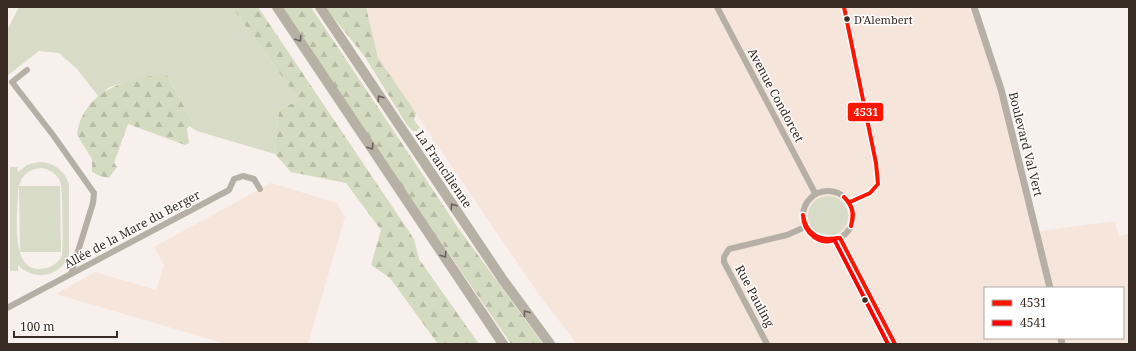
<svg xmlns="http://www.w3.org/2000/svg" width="1136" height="351" font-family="'Noto Serif',serif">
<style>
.built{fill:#f6e5db;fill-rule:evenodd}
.green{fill:#d8dbc8;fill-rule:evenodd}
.forest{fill:url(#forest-firs)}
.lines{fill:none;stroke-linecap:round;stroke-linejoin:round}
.minor{stroke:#b6afa5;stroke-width:6}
.tertiary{stroke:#b6afa5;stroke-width:7}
.trunk{stroke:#b6b0a5;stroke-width:10}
.bus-1-casing{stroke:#fff;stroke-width:7}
.bus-2-casing{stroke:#fff;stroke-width:7}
.bus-1{stroke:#ff1400;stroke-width:4}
.bus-2{stroke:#f00;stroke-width:4}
.oneway{stroke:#6b6158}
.bus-dot{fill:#392c24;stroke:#fff;stroke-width:1.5}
.labels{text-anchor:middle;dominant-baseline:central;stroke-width:3;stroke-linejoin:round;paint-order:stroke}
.bus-label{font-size:11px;fill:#392c24;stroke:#fff;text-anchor:start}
.street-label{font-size:12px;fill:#392c24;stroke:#fff}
.line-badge{stroke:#fff;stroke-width:1.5}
.badge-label{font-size:11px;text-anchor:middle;font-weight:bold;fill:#fff}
</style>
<defs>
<pattern id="forest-firs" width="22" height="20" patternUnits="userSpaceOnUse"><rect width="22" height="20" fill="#d5dbc0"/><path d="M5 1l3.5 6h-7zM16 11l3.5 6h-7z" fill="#b8bca5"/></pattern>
</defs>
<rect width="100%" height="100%" fill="#f8f0ec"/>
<path class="built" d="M366,7H969L992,66L1034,232L1115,221L1119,236L1129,234V344H577L540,296L378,58ZM985,288H1123V338H985Z
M271,183L337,203L345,217L308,344H226L56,294L95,272L156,290L164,265L154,247Z"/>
<path class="green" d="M19,7H232L299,100L279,110L275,154L197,131L166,73L109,87L99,97L77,69L59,53L39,51L7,76V30Z
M38,162C53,162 65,170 69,185V255C60,277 35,282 18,265V271H10V167H17L18,172L27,165ZM41,168C49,169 56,173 60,181C63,186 63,248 62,255C60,261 52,267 46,268C8,278 18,213 18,192C19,178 27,169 41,168Z
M19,186H60L61,252H20Z
M808 216a20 20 0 1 1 40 0a20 20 0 1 1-40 0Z"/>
<path class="forest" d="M232,7H258L414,239L419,259L479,344H438L390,278L371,265L381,230L346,183L291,172L275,154L279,110L299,100Z
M282,7H311L459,229L543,344H511L326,75Z
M325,7H366L378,58L416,113L414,120L420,128L417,131H413L407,125L365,57Z
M166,73L197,131L189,126L187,129L189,143L185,145L128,124L114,163L117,167L109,178L100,176L92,172V159L77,135C78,130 79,122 82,117C98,84 133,80 166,73Z"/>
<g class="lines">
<path class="minor" d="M717,7L815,193
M844,7L876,163L878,184L870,193L850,202
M27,70L12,82L53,135L94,193L93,203L71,274
M803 216a25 25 0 1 1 50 0a25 25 0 1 1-50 0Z
M840,238L895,344
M7,308L229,190L234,179L243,176L254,179L260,189
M767,344L724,262V257L729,249L787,235L805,227"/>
<path class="tertiary" d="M974,7L1001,89L1050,288
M1061,338L1062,344"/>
<path class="trunk" d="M277,7L503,344
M320,7L503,280L550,344"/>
<g class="bus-1-casing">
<path id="bus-1" d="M844,7L876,163L878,184L870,193L850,202
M844,197C853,206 855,214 851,226
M844,197C853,207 854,213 851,226
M803,215C806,235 820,241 838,238
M803,215C803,233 821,248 838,238
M840,238L895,344"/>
</g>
<g class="bus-2-casing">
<path id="bus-2" d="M835,241L888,344"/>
</g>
<use href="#bus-1" class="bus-1"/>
<use href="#bus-2" class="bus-2"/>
</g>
<defs><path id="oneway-chevron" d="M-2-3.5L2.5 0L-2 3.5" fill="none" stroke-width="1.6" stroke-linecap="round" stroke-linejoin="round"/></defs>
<g class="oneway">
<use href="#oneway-chevron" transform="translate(299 39) rotate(56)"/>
<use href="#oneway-chevron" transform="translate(380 98) rotate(-124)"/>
<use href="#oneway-chevron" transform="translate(371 147) rotate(56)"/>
<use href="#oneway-chevron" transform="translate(453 206) rotate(-124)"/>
<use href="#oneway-chevron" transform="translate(444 255) rotate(56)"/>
<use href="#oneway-chevron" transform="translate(526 313) rotate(-126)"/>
</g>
<g class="bus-dot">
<circle cx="847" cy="19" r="3.5"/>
<circle cx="865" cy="300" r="3.5"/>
</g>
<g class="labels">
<g class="bus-label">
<text x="854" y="19">D'Alembert</text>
</g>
<g class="street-label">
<text transform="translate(776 95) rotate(62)">Avenue Condorcet</text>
<text transform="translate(1026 144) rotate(76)">Boulevard Val Vert</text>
<text transform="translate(444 169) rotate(56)">La Francilienne</text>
<text transform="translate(132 229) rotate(-28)">Allée de la Mare du Berger</text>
<text transform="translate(755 296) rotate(62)">Rue Pauling</text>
</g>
</g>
<rect class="line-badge" x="847" y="102" width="37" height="20" rx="4" fill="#ff1400"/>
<g class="badge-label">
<text x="866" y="116">4531</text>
</g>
<rect width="1136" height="351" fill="none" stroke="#392c24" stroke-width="16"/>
<rect x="984" y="287" width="140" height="52" fill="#ffffff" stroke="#b0aba7"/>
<rect x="992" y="300" width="20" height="6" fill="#ff1400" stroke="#b0aba7"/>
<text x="1020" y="307" font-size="12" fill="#392c24">4531</text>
<rect x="992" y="320" width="20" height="6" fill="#ff0000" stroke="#b0aba7"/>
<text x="1020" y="327" font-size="12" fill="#392c24">4541</text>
<path d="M14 331v6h103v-6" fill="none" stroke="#392c24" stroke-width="2"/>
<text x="20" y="331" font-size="12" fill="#392c24" stroke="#ffffff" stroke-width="3" paint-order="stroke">100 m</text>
</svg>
